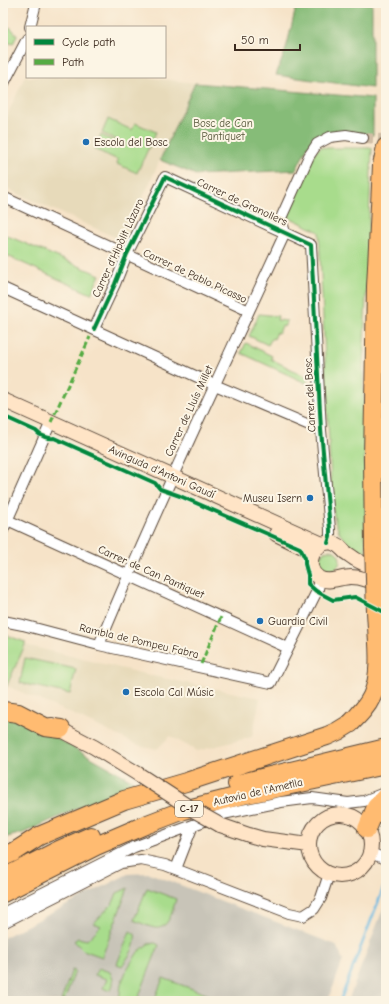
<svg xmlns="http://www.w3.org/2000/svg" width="389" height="1004" font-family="'Comic Neue',sans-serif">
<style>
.built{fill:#e7daba}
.industrial{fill:#c8c4b8}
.green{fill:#a8dc8c;stroke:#728355}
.forest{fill:#86bc78;stroke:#60734b}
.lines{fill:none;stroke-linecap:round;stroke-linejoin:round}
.stream{stroke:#66b9e2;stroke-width:2.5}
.street-tunnel{stroke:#d1bea6;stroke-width:10;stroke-dasharray:10 5;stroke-linecap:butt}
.street-casing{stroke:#574638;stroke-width:12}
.secondary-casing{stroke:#574638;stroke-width:16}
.highway-casing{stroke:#574638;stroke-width:20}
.street{stroke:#fff;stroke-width:10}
.secondary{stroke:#ffe4c6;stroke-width:14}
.highway{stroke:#ffbb71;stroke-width:18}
.secondary-bridge-casing{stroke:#574638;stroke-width:16;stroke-linecap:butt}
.highway-bridge-casing{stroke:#574638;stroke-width:20;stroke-linecap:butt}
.secondary-bridge{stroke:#ffe4c6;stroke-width:14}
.highway-bridge{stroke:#ffbb71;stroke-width:18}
.quiet{stroke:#55ab43;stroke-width:3;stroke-dasharray:6 3;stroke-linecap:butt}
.cycleway-casing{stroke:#fcf5e5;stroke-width:6}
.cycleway{stroke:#00873e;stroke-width:4}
.poi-dot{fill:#1f6fb2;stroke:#fcf5e5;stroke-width:1.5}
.labels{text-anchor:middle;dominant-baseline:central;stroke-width:4;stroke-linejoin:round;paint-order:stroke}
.shield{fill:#fcf5e5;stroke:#75675a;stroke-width:1}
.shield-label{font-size:10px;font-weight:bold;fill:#3b2a1e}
.park-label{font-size:11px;fill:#56563a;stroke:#fcf5e5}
.poi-label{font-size:11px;fill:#3b2a1e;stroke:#fcf5e5;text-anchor:start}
.street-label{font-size:11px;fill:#3b2a1e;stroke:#fcf5e5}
</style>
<rect width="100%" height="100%" fill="#fcf5e5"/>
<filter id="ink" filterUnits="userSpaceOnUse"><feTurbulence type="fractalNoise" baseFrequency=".025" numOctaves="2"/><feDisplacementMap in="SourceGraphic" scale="8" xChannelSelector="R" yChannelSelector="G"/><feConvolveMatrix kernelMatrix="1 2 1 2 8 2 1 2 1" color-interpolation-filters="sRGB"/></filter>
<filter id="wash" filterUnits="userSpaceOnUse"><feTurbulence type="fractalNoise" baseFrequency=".012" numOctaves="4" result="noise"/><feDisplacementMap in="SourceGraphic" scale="16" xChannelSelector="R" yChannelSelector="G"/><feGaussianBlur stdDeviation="0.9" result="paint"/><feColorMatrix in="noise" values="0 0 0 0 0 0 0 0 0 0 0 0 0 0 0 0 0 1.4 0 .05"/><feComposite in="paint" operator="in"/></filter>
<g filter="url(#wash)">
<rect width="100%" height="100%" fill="#f6e3c8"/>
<path class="built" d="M27,72V77H144L195,83L126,235L117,238L3,187V124Z
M25,645L153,676L260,698L252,737L197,751L170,736L157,749L138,745L72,714L7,686Z"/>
<path class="industrial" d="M149,873L336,945L343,960L328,1001H3V938L128,874Z
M386,900V1001H348L383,909Z"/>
<path class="green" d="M3,26L11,28L17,35L13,44L3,41Z
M108,119L132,130L135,123L156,132L137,173L117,164L118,160L94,149L101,135L125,146L126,144L102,133Z
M321,147L328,148H372L363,368L366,557L353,550L348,543L340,534L335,521L332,505L319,232L285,215L315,152Z
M3,234L100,275L91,294L3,254Z
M259,314L278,316L277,320L287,321L284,327L282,326L279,333L277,332L274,339L272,338L268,345L249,336Z
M246,343L272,356L271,359L309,378L306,383L241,353Z
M320 560a10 10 0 1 1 20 0a10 10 0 1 1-20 0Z
M3,634L25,642V645L3,694Z
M25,658L76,669L70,694L20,683Z
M128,888L102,957L83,950L74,941L78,938L87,940L101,926L94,923L113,903L117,893Z
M147,888L176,899C173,909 169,930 155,928C149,927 141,923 134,920Z
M130,931L135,934C137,946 129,956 122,966L117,964Z
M155,943L159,945L137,1001H119L121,984L127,969L138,952L148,944Z
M98,968L110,972C113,979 115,982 111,989L107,990L103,988L107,979L95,975Z
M72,970L75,971L64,1001H61Z
M163,978L214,997L213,1001H154Z"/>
<path class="forest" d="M297,3H372V88L276,75L286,49Z
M195,83L373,98V135H324L308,146L296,170L196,175L160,160Z
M3,711L12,713L144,787L87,804L23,833L3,838Z"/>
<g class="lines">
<path class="stream" d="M340,1001L385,884"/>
</g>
</g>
<g filter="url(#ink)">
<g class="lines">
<path class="street-tunnel" d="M363,138L386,139"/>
<g class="street-casing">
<path id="street" d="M30,27L36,3
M3,85L27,39
M3,197L249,311
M3,288L215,385L321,430
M94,329L115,284L127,254L145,218L165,177L311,245L321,430L330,529V537L328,543
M3,518L288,648
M3,530L51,422
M3,621L23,625L99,645L271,683L318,589L320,579
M99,645C157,506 222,370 285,233L281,218L309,156L317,144L330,137L346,135L363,138
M370,853L386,859
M176,869L193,825
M3,913L134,847L223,814L281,802L312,798L348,803L364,801L384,793
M3,923L121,863L141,860L165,865L289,913L303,916L314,909L321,898L329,874"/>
</g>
<g class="secondary-casing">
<path id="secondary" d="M3,400L322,544
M276,534L313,552
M386,572C376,568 365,565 355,559C352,557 348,554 345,552C341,548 339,545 333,543C314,539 302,567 319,578C329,584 340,577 351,577C364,577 375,583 386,588
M52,725L94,747L138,774
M309 845a31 31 0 1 1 62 0a31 31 0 1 1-62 0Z
M220,825L249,835L263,839L309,845"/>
</g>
<g class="highway-casing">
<path id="highway" d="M374,547L373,459L376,287L382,165L386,147
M3,711L18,713L45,727L61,729
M237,784L386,748
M367,829L376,807L386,796
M3,857L14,852L39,836L124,800L186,782L327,736L338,731L351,723
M3,878L59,850L91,836
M3,893L96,846L145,825L184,810L243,795L386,765"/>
</g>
<use href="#street" class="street"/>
<use href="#secondary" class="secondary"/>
<use href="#highway" class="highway"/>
<g class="secondary-bridge-casing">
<path id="secondary-bridge" d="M138,774L195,811L220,825"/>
</g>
<g class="highway-bridge-casing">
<path id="highway-bridge" d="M351,723C359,715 367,707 372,696C383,672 377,637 376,611C375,590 375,568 374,547"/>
</g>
<use href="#secondary-bridge" class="secondary-bridge"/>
<use href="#highway-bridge" class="highway-bridge"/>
<path class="quiet" d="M51,422L90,337
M201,664L221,617"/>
<g class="cycleway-casing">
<path id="cycleway" d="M94,329L115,284L127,254L145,218L165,177L311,245L321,430L330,529V537L328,543
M3,416L36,431C40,436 49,439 54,438L155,483L160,489L180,496L300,548L305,558V564L308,575V584L316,591L333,600L355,597L386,613"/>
</g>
<use href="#cycleway" class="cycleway"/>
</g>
</g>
<g class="poi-dot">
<circle cx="86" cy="142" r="4"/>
<circle cx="310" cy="498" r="4"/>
<circle cx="260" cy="621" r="4"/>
<circle cx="126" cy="692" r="4"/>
</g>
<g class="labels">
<rect class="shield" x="175" y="801" width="28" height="16" rx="3"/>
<g class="shield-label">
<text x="189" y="809">C-17</text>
</g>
<g class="park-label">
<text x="223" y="123">Bosc de Can<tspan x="223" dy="13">Pantiquet</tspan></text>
</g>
<g class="poi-label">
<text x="94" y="142">Escola del Bosc</text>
<text x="302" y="498" text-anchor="end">Museu Isern</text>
<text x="268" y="621">Guardia Civil</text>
<text x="134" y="692">Escola Cal Músic</text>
</g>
<g class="street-label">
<text transform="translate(242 202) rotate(25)">Carrer de Granollers</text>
<text transform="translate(118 248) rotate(-65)">Carrer d'Hipòlit Làzaro</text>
<text transform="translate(195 276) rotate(25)">Carrer de Pablo Picasso</text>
<text transform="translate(310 395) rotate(-93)">Carrer del Bosc</text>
<text transform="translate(189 411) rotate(-65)">Carrer de Lluís Millet</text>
<text transform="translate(162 472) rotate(24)">Avinguda d'Antoni Gaudí</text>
<text transform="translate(151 572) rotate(24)">Carrer de Can Pantiquet</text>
<text transform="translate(139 641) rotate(13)">Rambla de Pompeu Fabra</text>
<text transform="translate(258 792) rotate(-13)">Autovia de l'Ametlla</text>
</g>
</g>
<rect width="389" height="1004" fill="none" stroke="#fcf5e5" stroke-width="16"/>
<rect x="26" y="26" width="140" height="52" fill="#fcf5e5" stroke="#afa495"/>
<rect x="34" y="39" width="20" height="6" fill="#00873e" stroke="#afa495"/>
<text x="62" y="46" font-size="12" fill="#3b2a1e">Cycle path</text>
<rect x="34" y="59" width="20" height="6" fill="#55ab43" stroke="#afa495"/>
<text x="62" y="66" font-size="12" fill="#3b2a1e">Path</text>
<path d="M235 44v6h65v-6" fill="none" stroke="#3b2a1e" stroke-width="2"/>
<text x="241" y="44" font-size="12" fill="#3b2a1e" stroke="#fcf5e5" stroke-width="3" paint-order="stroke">50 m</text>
</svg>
